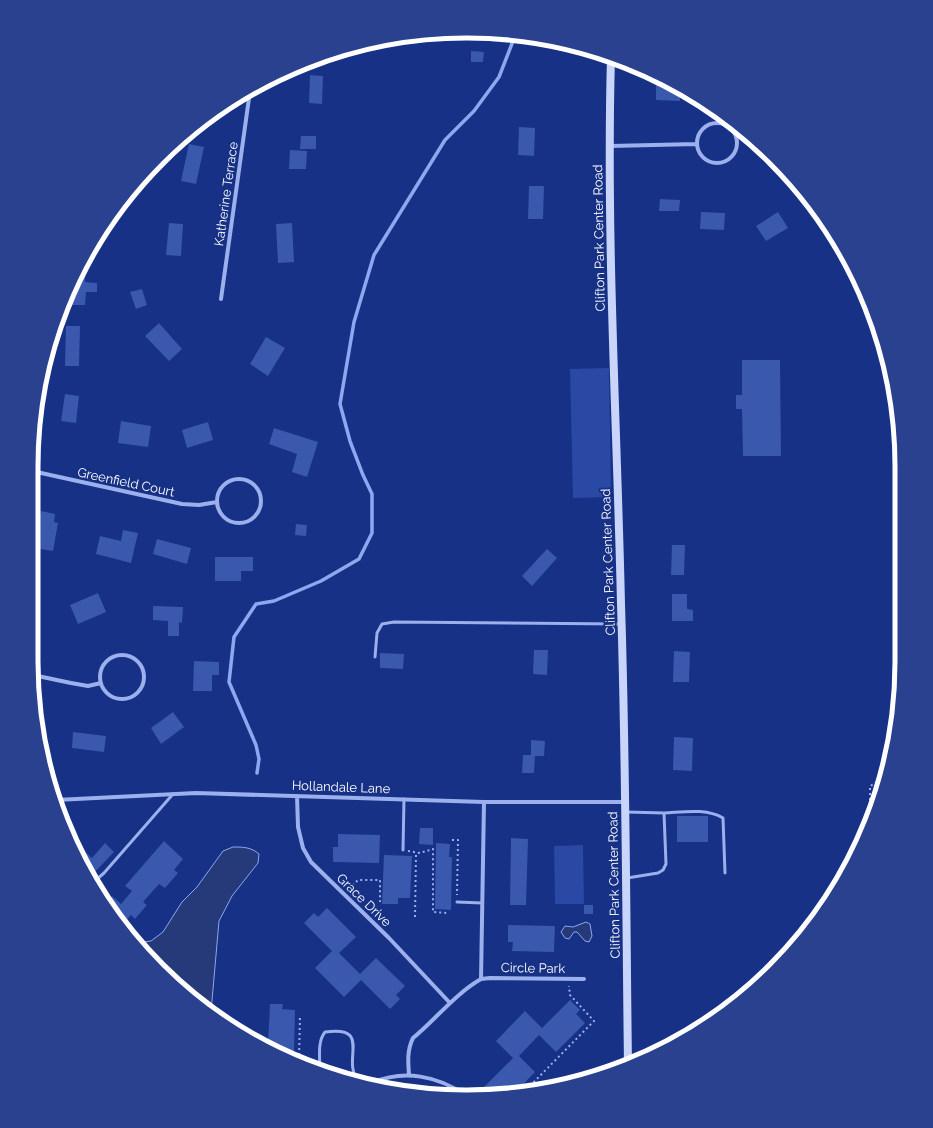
<svg xmlns="http://www.w3.org/2000/svg" width="933" height="1128" font-family="Raleway,sans-serif">
<style>
.green{fill:#2949a4}
.water{fill:#263a7a;stroke:#8da8f0}
.lines{fill:none;stroke-linecap:round;stroke-linejoin:round}
.stream{stroke:#8da8f0;stroke-width:3.5}
.building{fill:#3a58ad}
.path{stroke:#9bb0ed;stroke-width:2;stroke-dasharray:2 3;stroke-linecap:butt}
.lane{stroke:#9bb0ed;stroke-width:3}
.street{stroke:#9bb0ed;stroke-width:4}
.secondary{stroke:#c8d4f9;stroke-width:8}
.labels{text-anchor:middle;dominant-baseline:central;stroke-width:4;stroke-linejoin:round;paint-order:stroke}
.street-label{font-size:13px;fill:#fff;stroke:#163185}
.rim{fill:none;stroke:#fff;stroke-width:5}
</style>
<rect width="100%" height="100%" fill="#163185"/>
<path class="green" d="M609,368L611,497L573,498L570,369Z
M583,845L584,904H555L554,846Z"/>
<path class="water" d="M233,847C243,847 251,847 259,854L258,863L232,896L219,921L211,1012L139,949L135,943L151,941L163,932L182,902L197,887L223,851Z
M586,922L590,924L592,936L589,942L585,941L577,932H574L569,939L565,938L561,932L565,926L573,927Z"/>
<g class="lines">
<path class="stream" d="M257,773L259,759L256,745L229,682L234,637L256,604L274,601L321,581L359,559L372,533V494L363,475L350,441L340,404L354,322L374,255L445,140L474,111L499,77L513,41L512,35"/>
</g>
<path class="building" d="M471,51L484,52L483,62H471Z
M310,75L323,76L322,104L309,103Z
M656,81L666,82L680,89V101L656,100Z
M519,127L535,128L534,156L518,155Z
M301,136H316V149H300Z
M189,144L204,147L196,184L181,181Z
M290,150L307,151L306,169H289Z
M529,186H544L543,219H528Z
M660,199L680,200L679,211H659Z
M701,212L725,213L724,230L700,229Z
M778,212L788,228L766,241L756,226Z
M169,223L183,224L181,256L166,255Z
M292,223L294,262L278,263L276,224Z
M86,259L85,282L97,283V292H86L85,305H70V288Z
M142,289L147,305L136,309L130,292Z
M159,323L182,349L169,361L145,336Z
M66,326H80L79,366H65Z
M266,337L285,348L268,376L250,364Z
M742,360H780L781,456H743L742,409H736V395H742Z
M65,394L79,396L76,423L61,421Z
M121,421L151,426L148,447L118,443Z
M208,422L213,440L187,448L182,430Z
M274,428L318,442L307,477L292,472L297,454L269,444Z
M41,511L55,514L54,522L58,523L53,551L34,548Z
M296,524L307,525L306,536L295,535Z
M123,530L138,533L131,563L96,554L100,536L121,541Z
M157,539L191,548L187,564L153,554Z
M672,545H685L684,575H671Z
M547,549L557,558L532,586L522,576Z
M215,557H253V571H241V581H215Z
M98,593L106,612L78,624L70,605Z
M672,594H687V609L693,610V621H672Z
M153,606L183,607L182,623L179,622V636H168V621L153,620Z
M534,650H548L547,675L533,674Z
M674,651L690,652L689,682H673Z
M380,653L404,654L403,669L380,668Z
M194,661L219,662V675H212V691H193Z
M173,712L184,727L161,744L151,728Z
M73,732L106,736L104,752L72,748Z
M674,737L693,738L692,771L673,770Z
M531,740L545,741L544,756H535L534,773H522L523,755H531Z
M677,816H708V842H677Z
M420,828H433V845L419,844Z
M338,834L380,835L379,863L333,862V847H338Z
M511,838L528,839L526,905H510Z
M73,841L92,858L105,843L114,852L92,875L85,868Z
M164,841L183,859L174,870L178,873L165,888L159,884L143,902L147,905L135,919L131,915L122,925L106,903L112,896L121,904L132,891L125,886Z
M436,843L450,844L449,857H452L451,910L435,909Z
M384,855L412,856L410,898H398V904H382Z
M584,905H593V914H584Z
M327,908L356,937L339,953L360,974L376,958L405,986L396,995L400,999L390,1009L361,980L344,997L315,968L332,951L304,923L314,913L318,917Z
M508,925L555,926L554,952L512,951L513,942H508Z
M570,1000L580,1010L576,1014L585,1023L556,1052L539,1035L519,1056L535,1072L514,1094H491L484,1087L513,1058L496,1041L525,1011L542,1028Z
M270,1004H283L282,1009L295,1010L294,1051L279,1050L268,1045Z"/>
<g class="lines">
<path class="path" d="M870,820V786L879,781L883,783
M452,840H458L457,895
M408,851L420,853L433,849V912L448,913
M349,889L358,880H380V902
M415,917L416,853
M299,1060L300,1015
M525,1093L524,1092L594,1021L570,995L569,986"/>
<path class="lane" d="M898,562L902,560
M375,657L377,633L382,624L394,622L620,624
M626,812L664,813L666,864L663,870L658,873L627,878
M664,813C684,812 706,808 723,818L725,873
M403,850L404,799
M91,881L96,880L104,873L173,794
M457,902L482,903
M320,1071C320,1058 317,1042 325,1032C373,1025 341,1061 358,1080
M559,1084L565,1078"/>
<path class="street" d="M697 143a20 20 0 1 1 40 0a20 20 0 1 1-40 0Z
M610,146L697,144
M221,299L250,91
M32,471L182,504L199,505L217,502
M217 501a22 22 0 1 1 44 0a22 22 0 1 1-44 0Z
M100 677a22 22 0 1 1 44 0a22 22 0 1 1-44 0Z
M33,675L71,683L88,686L101,683
M297,796L298,827L303,848L311,862L389,938L450,1003
M56,800L196,793L484,802H625
M481,979L490,978L584,979
M409,1075C408,1062 407,1050 413,1038C436,1019 455,994 481,979L484,802
M372,1083C404,1069 438,1076 465,1095"/>
<path class="secondary" d="M611,57C606,240 617,422 621,604C626,758 626,912 628,1065"/>
</g>
<g class="labels">
<g class="street-label">
<text transform="translate(226 194) rotate(-82)">Katherine Terrace</text>
<text transform="translate(599 238) rotate(-91)">Clifton Park Center Road</text>
<text transform="translate(126 482) rotate(12)">Greenfield Court</text>
<text transform="translate(608 562) rotate(-92)">Clifton Park Center Road</text>
<text transform="translate(341 787) rotate(2)">Hollandale Lane</text>
<text transform="translate(614 885) rotate(-91)">Clifton Park Center Road</text>
<text transform="translate(364 900) rotate(44)">Grace Drive</text>
<text transform="translate(533 968) rotate(1)">Circle Park</text>
</g>
</g>
<path d="M0 0H933V1128H0ZM466 38H467A428 428 0 0 1 895 466V662A428 428 0 0 1 467 1090H466A428 428 0 0 1 38 662V466A428 428 0 0 1 466 38Z" fill="#29418f" fill-rule="evenodd"/>
<path class="rim" d="M466 38H467A428 428 0 0 1 895 466V662A428 428 0 0 1 467 1090H466A428 428 0 0 1 38 662V466A428 428 0 0 1 466 38Z"/>
</svg>
